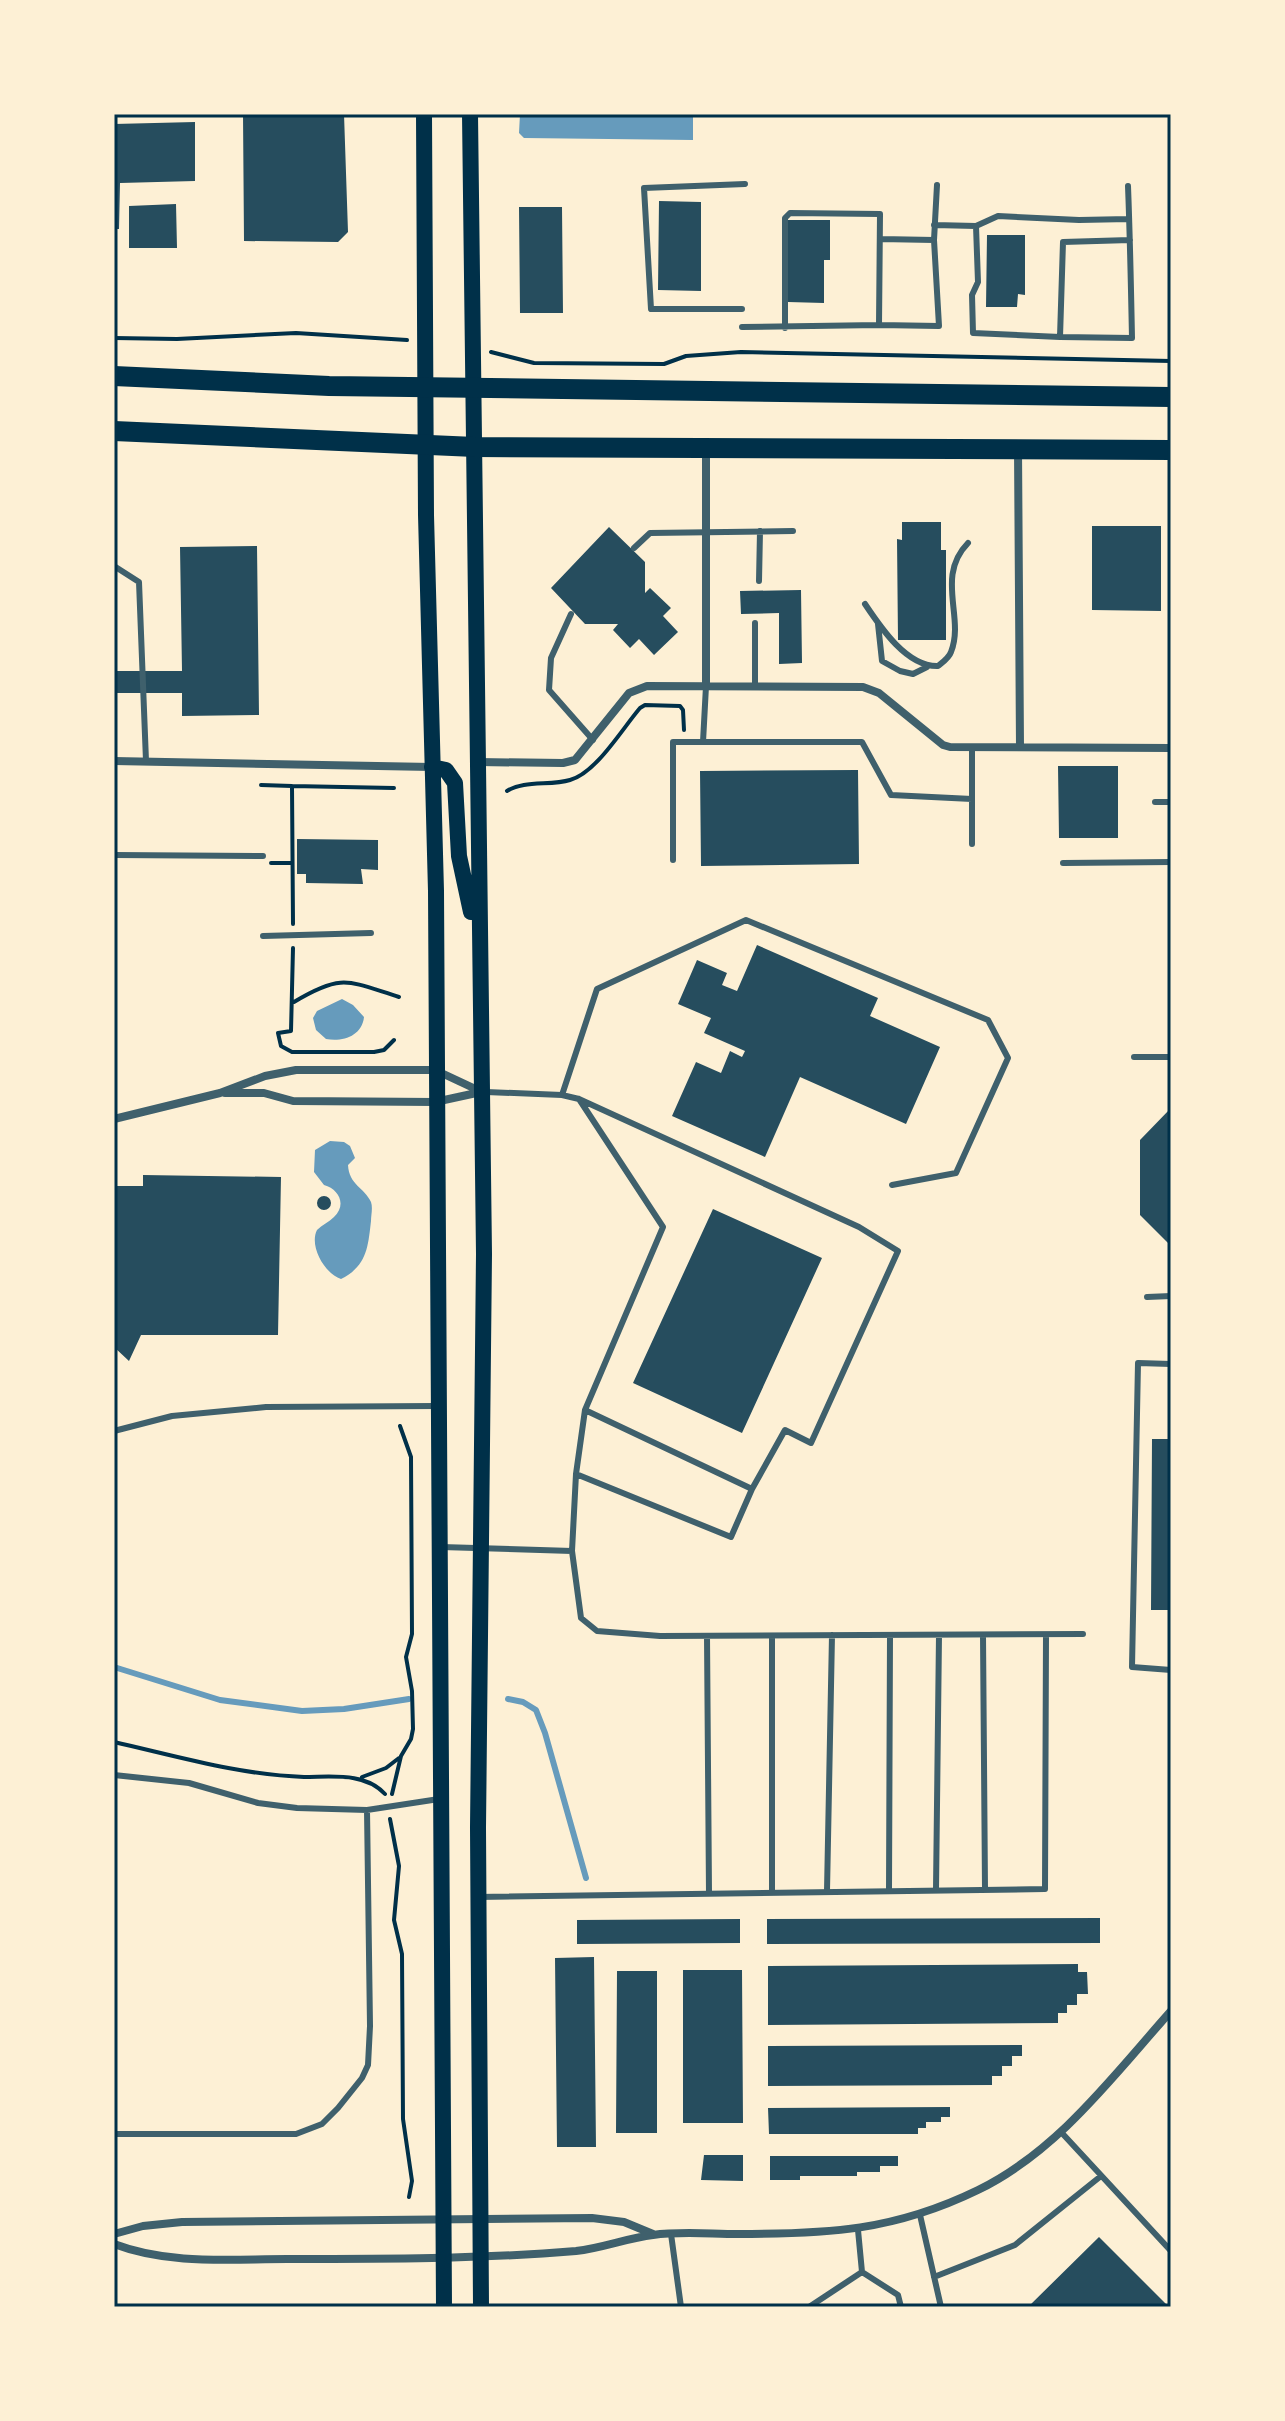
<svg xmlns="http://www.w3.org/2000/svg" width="1285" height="2421" font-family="Montserrat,sans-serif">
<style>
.water{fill:#669bbc}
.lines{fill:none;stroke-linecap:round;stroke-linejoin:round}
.stream{stroke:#669bbc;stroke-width:6}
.building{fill:#264d5e}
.path{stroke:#003049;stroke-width:4}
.service{stroke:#3f606c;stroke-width:6}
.minor{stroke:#3f606c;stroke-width:8}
.secondary{stroke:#003049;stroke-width:16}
.primary{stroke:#003049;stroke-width:20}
.neatline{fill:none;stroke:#003049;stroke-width:3}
</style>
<rect width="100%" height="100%" fill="#fdf0d5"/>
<path class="water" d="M520,114H693V140L524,138L519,133Z
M342,999L353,1005L364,1017C362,1036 343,1042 326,1039L316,1030L313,1018L317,1011Z
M330,1141L344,1142L350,1146L355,1158L348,1165C349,1185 364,1187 371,1202C373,1208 371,1215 371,1221C368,1247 367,1266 341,1279C324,1273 309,1246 317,1230C322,1225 329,1222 334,1217C347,1205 339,1189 324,1185L314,1172L315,1150Z"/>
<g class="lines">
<path class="stream" d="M114,1667L220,1700L302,1711L344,1709L409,1699
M508,1699L523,1702L536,1710L545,1733L586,1878"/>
</g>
<path class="building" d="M243,114H344L348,232L338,242L244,241Z
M195,122V181L120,183L119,229H114V124Z
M659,201L701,202V291L658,290Z
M176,204L177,248H129V206Z
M519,207H562L563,313H520Z
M787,220H830V260H824V303L788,302Z
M987,235H1025V295L1018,294L1017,307H986Z
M902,522H941V550H946V640H898L897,539L902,540Z
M1092,526H1161V611L1092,610Z
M609,527L645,562V593L650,588L671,608L663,616L678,632L654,655L639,639L630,648L613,630L618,624H585L551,588Z
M257,546L259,715L182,716V693H114V671H182L180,547Z
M801,590L802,663L779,664V613L741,614L740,591Z
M1058,766H1118V838H1059Z
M858,770L859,864L701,866L700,771Z
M297,839L378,840V870L361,869L363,884L306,883V874H297Z
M757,945L878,998L870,1016L940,1047L906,1124L800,1077L765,1157L672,1116L696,1062L721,1073L730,1051L742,1057L745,1051L704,1033L711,1018L678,1004L697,960L727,973L722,985L737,991Z
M1171,1108V1246L1140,1215V1140Z
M143,1175L281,1177L278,1335H141L129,1361L114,1347V1186H143Z
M317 1203a7 7 0 1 1 14 0a7 7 0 1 1-14 0Z
M713,1209L822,1258L742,1433L633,1383Z
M1152,1439H1171V1610H1151Z
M1100,1918V1943L767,1944V1919Z
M740,1919V1943L577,1944V1920Z
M594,1957L596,2147H557L555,1958Z
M1078,1964V1972H1087L1088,1994H1077V2005H1067V2013H1058V2023L768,2025V1966Z
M683,1970H742L743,2123H683Z
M617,1971H657V2133H616Z
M1022,2045V2056H1012V2066H1002V2076H992V2085L768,2086V2046Z
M950,2107V2117H941V2122H926V2128H918V2134H769L768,2108Z
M704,2155H743V2181L701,2180Z
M770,2156H898V2166H880V2172H857V2176H800V2180H770Z
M1099,2237L1169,2307H1028Z"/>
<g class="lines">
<path class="path" d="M114,338L177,339L296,333L407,340
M491,352L534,363L664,364L686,356L741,352L1171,361
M261,785L292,786
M507,791C524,780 550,786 570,780C596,773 622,729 640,708L645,705L680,706L683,710L684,730
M271,863H292
M293,924L292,786L394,788
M293,948L291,1031L278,1033L281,1046L292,1052H374L384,1050L394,1040
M294,1002C342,973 348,981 399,997
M114,1742C176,1756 240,1775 304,1777C332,1777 365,1772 385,1794
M362,1777L386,1768L399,1758
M392,1794L401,1756L411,1739L413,1729L412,1691L406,1657L412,1634L411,1457L400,1426
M390,1819L399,1866L394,1920L402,1954L403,2119L412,2181L409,2197"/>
<path class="service" d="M1128,186C1130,237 1131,287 1132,338L1060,337L1063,242L1130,240
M934,225L976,226L998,216L1079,220L1129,219
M976,226L978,282L972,295L973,333L1060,337
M880,239L934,240L937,185
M742,309H651L644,188L745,184
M879,325L939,326L934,240
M742,327L879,325L880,214L790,213L785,218V328
M634,548L650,533L793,531
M114,566L139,582L146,761
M759,581L760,531
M865,604C881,628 907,667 938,666C943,662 949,658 951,652C965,617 935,577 968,543
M571,614L551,658L549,690L593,740
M878,624L882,661L900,671L913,674L927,667
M706,686L703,742H862L891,795L972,799
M755,687V623
M1155,802H1171
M972,844V747
M114,855L263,856
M673,860V742H703
M1063,863L1171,862
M263,936L371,933
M1134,1057H1171
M486,1092L562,1095L579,1099L859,1227L898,1251L811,1443L785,1430L752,1489L585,1410L576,1474L731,1537L752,1489
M562,1095L597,989L746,920L988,1020L1008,1058L956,1173L892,1185
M579,1099L663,1227L585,1410
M1147,1297L1171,1296
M1171,1364L1138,1363L1132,1667L1171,1670
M114,1431L172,1416L266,1407L436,1406
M441,1547L572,1551L576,1474
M572,1551L581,1618L597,1631L660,1636L1083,1634
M983,1635L985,1889
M707,1636L709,1893
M772,1636V1892
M114,1775L189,1783L258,1803L297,1808L367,1810L439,1799
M936,1890L939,1635
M827,1891L832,1635
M889,1891L890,1635
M478,1897L1045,1889L1046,1635
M1061,2132L1171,2251
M114,2134H296L322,2124L338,2108L362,2078L368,2065L370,2026L367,1810
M920,2215L941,2307
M858,2230L862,2272L898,2295L901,2307
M671,2234L681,2307
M934,2277L1015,2245L1101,2176
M809,2307L862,2272"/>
<path class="minor" d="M706,447V686
M1018,448L1020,747
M114,761L432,767
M478,762L563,763L575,760L629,693L647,686L863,687L879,693L943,745L950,747L1171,748
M225,1093H264L293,1101L435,1102L481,1092
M114,1119L220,1093L265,1076L296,1070H435L482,1092
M114,2234L143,2226L182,2222L592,2218L624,2222L653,2234
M114,2244C169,2265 229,2259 287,2259C384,2259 480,2259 576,2251C603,2248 627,2238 653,2235C680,2231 710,2234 738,2234C828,2234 894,2231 978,2190C1058,2151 1113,2076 1171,2011"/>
<path class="secondary" d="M424,114L426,515L436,891L444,2307
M470,114L484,1254L478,1828L481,2307
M432,767L446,770L455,783L459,856L471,912"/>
<path class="primary" d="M114,376L329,386L1171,397
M114,431L475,447L1171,450"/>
</g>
<rect width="1285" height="2421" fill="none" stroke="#fdf0d5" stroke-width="232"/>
<rect x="116" y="116" width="1053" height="2189" class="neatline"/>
</svg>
